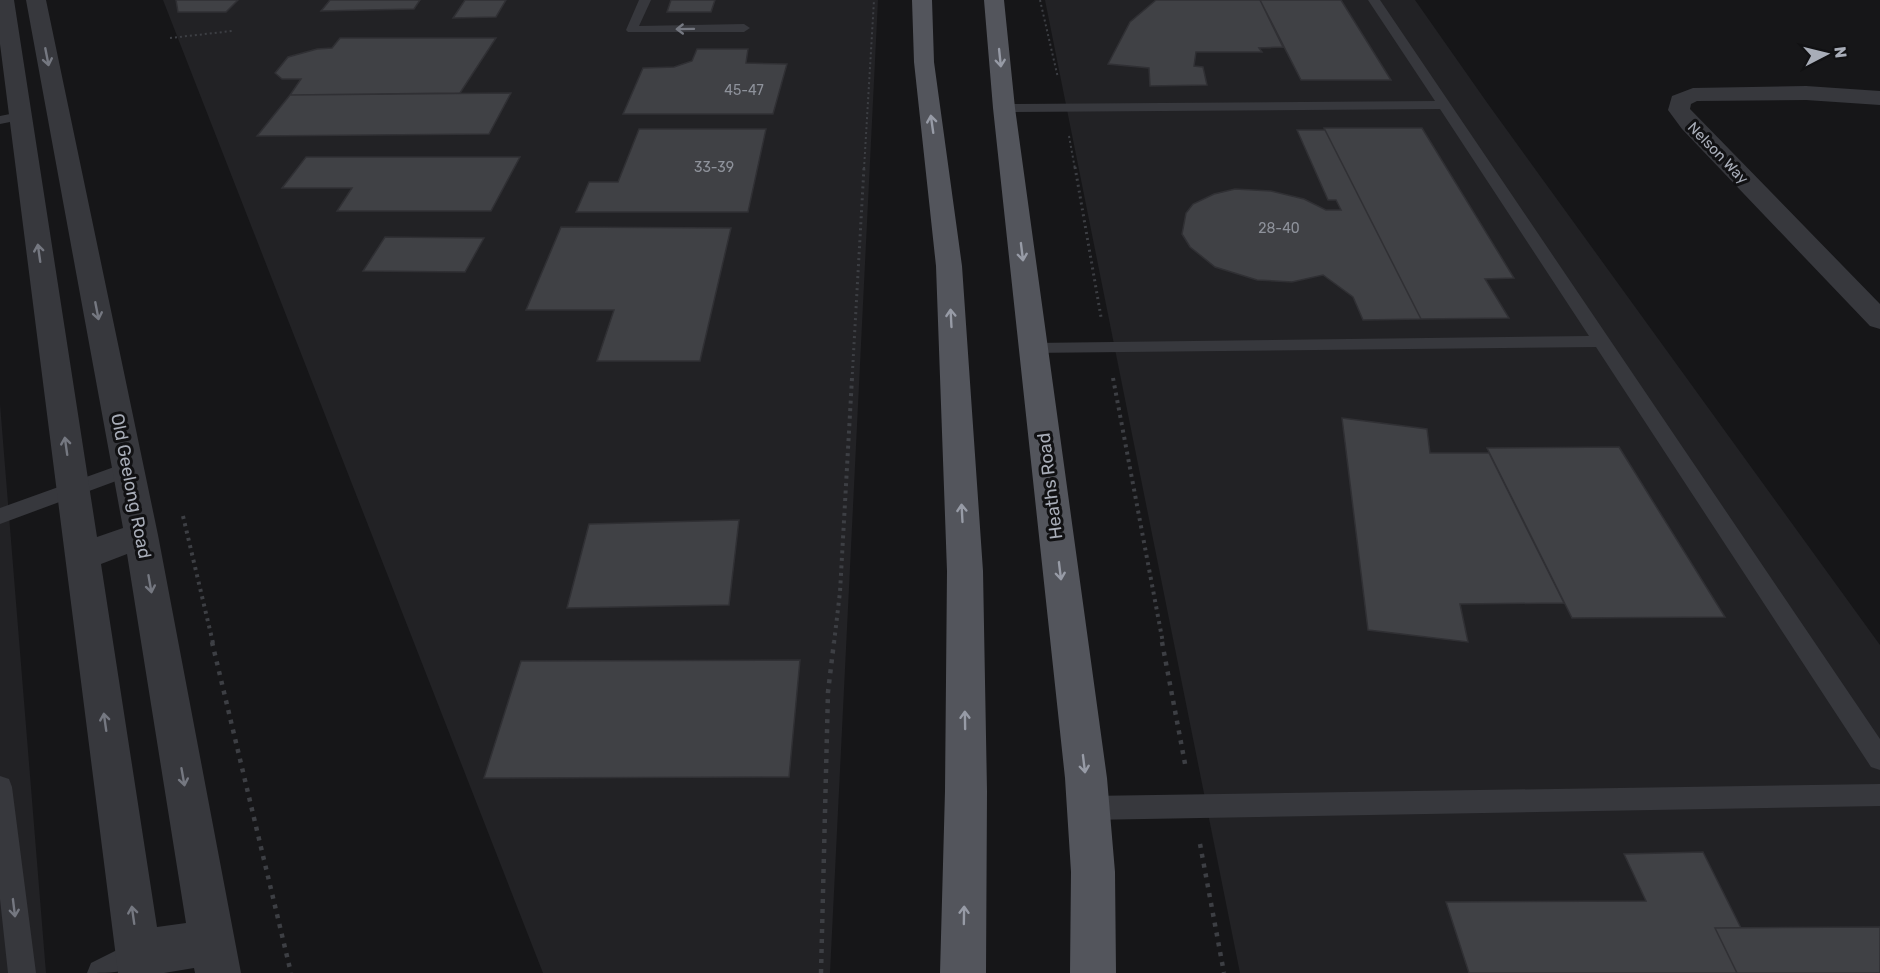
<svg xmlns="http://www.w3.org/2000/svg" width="1880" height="973" font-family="Rubik,sans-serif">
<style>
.built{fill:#222225}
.building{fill:#404145;stroke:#303034;stroke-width:1.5}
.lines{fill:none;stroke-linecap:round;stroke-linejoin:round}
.path-far3{stroke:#3d3f44;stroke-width:2;stroke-dasharray:2 3;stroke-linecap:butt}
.path-far2{stroke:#3d3f44;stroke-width:3;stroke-dasharray:2 4;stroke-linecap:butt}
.path-far1{stroke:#3d3f44;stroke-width:4;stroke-dasharray:3 4.5;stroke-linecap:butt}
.path{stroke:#3d3f44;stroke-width:4.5;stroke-dasharray:4 6;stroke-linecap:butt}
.service{fill:#37383d;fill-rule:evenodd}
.minor{fill:#37383d;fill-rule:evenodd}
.tertiary{fill:#37383d;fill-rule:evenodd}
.primary{fill:#53555c;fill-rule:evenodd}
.oneway{stroke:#757881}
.oneway2{stroke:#979ba6}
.labels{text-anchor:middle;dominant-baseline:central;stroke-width:6;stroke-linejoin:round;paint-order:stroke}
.far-number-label{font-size:14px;fill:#8e929b}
.far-street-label{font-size:15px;fill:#a8adb8;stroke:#111113}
.street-label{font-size:18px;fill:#a8adb8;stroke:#111113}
</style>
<rect width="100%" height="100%" fill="#161618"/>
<path class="built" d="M163,0H878L830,973H543Z
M1045,0H1415L1488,104L1880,645V973H1240Z
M0,404L23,689L46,973H0Z"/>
<path class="building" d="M176,0H238L226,12H178Z
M330,0H420L414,9L321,11Z
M465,0H506L496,17L453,18Z
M671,0H715L711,12H667Z
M1156,0H1260L1283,47L1259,48L1262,52H1196L1194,66L1203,67L1207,85L1150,86L1149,68L1108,64L1130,22Z
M1260,0H1341L1391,80H1301Z
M340,38H496L460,93L290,95L301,79H282L275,73L288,57L317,49L332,48Z
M697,49H748L746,63L787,64L773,114H623L643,68L674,67L692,61Z
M511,93L489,134L257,136L290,95Z
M1324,128H1422L1514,278L1485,279L1509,318L1421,319Z
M639,129H766L748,212H576L589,182H618Z
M1297,130H1325L1421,319L1363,320L1353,297L1323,275L1292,282L1257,280L1215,267L1190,247L1182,234L1186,213L1193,204L1214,194L1235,189L1271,191L1304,199L1326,210H1341L1336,200H1328Z
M306,157H520L491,211H337L352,188H282Z
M561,227L731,228L700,361H597L614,310H526Z
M385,237L484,238L465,272L363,271Z
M1342,418L1427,429L1430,453H1489L1564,603L1460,604L1468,642L1368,630Z
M1619,447L1725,617L1572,618L1487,448Z
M739,520L729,605L567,608L589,524Z
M800,660L789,777L484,778L521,661Z
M1703,852L1741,928H1715L1737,973H1469L1446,902L1646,901L1624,854Z
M1880,927V973H1737L1715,928Z"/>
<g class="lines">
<path class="path-far3" d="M1040,0L1058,78
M170,38L232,31
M1069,136L1075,169
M864,169L874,0"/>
<path class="path-far2" d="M1075,167L1101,317
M852,380L864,167"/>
<path class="path-far1" d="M1113,378L1163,643
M183,516L213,643
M834,643L840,592L852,378"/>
<path class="path" d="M212,642L291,973
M1162,642L1186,769
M1200,844L1224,973
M821,973L828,692L834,642"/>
<path class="service" d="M639,0H651L639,26L744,24L750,28L744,32H628L626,30Z
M1368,0H1380L1880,739V770L1871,767L1596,347L1027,353L1024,349L1027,345L1033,343L1589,336L1440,109L1004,112L997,108L1004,104L1435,101Z
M20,112L25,113L27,116L25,119L0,124V116Z
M128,462L135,464L138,469L135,474L0,524V508Z
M0,776L9,779L12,787L36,973H8L0,899Z
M1880,784V806L1088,820L1079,816L1076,808L1079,800L1088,796Z
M139,939L149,943L153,953C142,973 110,973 87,973L91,963Z"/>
<path class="minor" d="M1806,86L1880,91V105L1806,100L1697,101L1691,104L1690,109L1880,304V329L1870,326L1682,129L1668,110L1672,96L1693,88Z"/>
<path class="tertiary" d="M0,0H14L97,537L123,528L26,0H46L158,535L241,973H195L194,968L164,973H118L0,44ZM127,554L186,923L157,927L101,564Z"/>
<path class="primary" d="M912,0H932L934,62L962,266L983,571L987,791L986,973H940L945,791L947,571L936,266L914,62Z
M984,0H1004L1015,108L1107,778L1115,872L1116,973H1070L1071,872L1065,778L993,108Z"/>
</g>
<defs><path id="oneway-shaft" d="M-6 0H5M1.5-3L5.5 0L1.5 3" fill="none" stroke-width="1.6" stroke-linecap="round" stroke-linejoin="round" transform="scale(1.5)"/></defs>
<g class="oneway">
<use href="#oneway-shaft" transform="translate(685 29) rotate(179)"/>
<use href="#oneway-shaft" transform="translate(47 57) rotate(79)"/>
<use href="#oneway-shaft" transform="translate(39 253) rotate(-98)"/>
<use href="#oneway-shaft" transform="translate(97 311) rotate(79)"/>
<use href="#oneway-shaft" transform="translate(66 446) rotate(-98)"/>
<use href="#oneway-shaft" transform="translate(150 584) rotate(80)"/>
<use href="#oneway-shaft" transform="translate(105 722) rotate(-98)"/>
<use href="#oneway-shaft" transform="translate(183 777) rotate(80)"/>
<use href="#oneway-shaft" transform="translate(14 908) rotate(83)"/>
<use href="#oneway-shaft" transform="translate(133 915) rotate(-98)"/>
</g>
<g class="oneway2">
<use href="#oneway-shaft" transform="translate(1000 58) rotate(84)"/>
<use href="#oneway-shaft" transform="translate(932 124) rotate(-98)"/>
<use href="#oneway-shaft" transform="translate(1022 252) rotate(83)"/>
<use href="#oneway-shaft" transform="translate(951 318) rotate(-93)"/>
<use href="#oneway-shaft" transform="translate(962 513) rotate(-93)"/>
<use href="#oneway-shaft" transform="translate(1060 571) rotate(83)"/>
<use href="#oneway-shaft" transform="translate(965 720) rotate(-91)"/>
<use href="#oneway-shaft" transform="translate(1084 764) rotate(83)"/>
<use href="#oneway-shaft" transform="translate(964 915) rotate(-89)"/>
</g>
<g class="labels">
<g class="far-number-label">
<text x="744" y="90">45-47</text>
<text x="714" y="167">33-39</text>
<text x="1279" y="228">28-40</text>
</g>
<g class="far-street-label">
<text transform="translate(1718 153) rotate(46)">Nelson Way</text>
</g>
<g class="street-label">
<text transform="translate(131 486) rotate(79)">Old Geelong Road</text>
<text transform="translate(1050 486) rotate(-97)">Heaths Road</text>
</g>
</g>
<g transform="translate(1826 54) rotate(83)" stroke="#111113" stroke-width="4.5" paint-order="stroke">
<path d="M0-4.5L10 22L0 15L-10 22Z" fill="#a8adb8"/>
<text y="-9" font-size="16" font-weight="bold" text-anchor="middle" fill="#a8adb8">N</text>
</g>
</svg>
